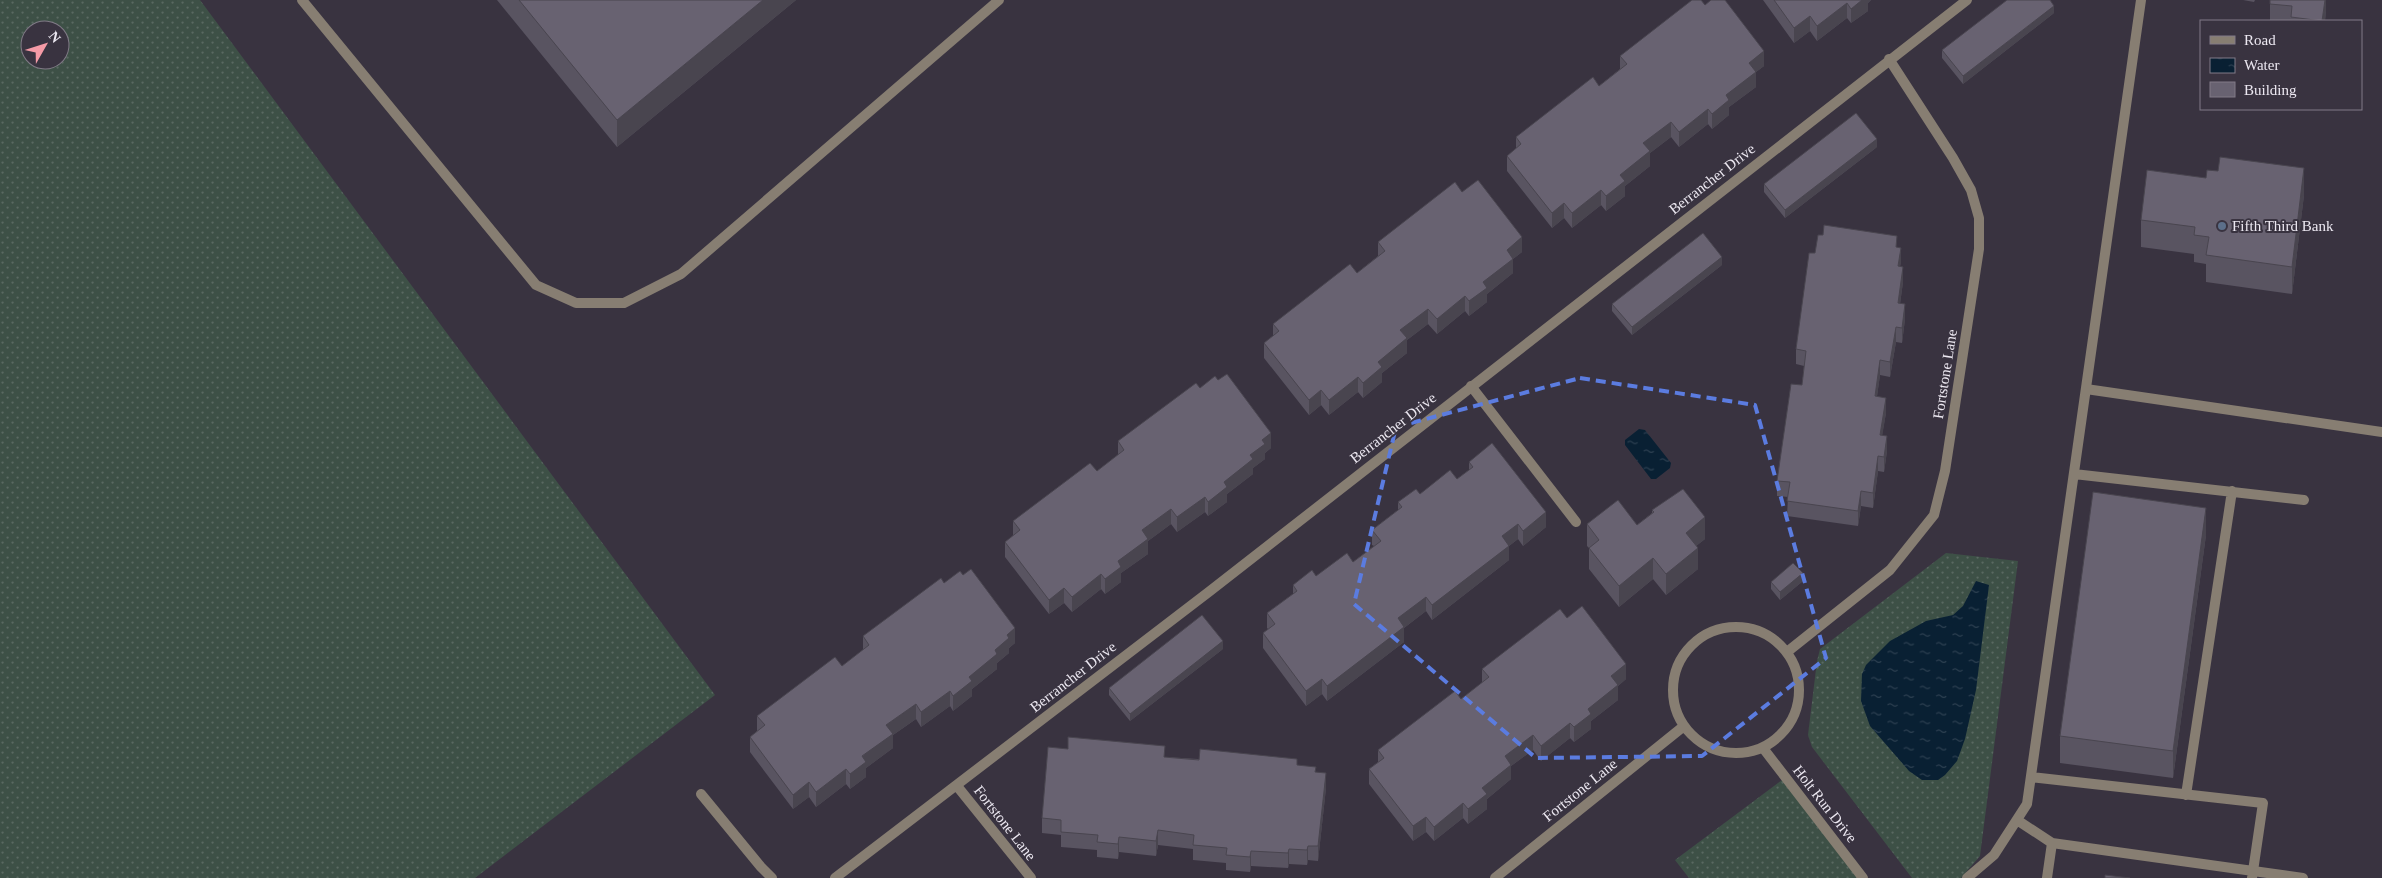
<svg xmlns="http://www.w3.org/2000/svg" width="2382" height="878" font-family="Georgia,serif">
<style>
.grass{fill:url(#grass-dots);fill-rule:evenodd}
.water{fill:url(#water-ripples)}
.lines{fill:none;stroke-linecap:round;stroke-linejoin:round}
.service{stroke:#877e72;stroke-width:10}
.minor{stroke:#877e72;stroke-width:10}
.wall{fill:#595461}
.shaded-wall{fill:#49454f}
.building{fill:#686271;stroke:#49454f}
.marked{fill:none;stroke:#5b7ce0;stroke-width:4;stroke-dasharray:10 6;stroke-linejoin:round}
.service-dot{fill:#5c6f8a;stroke:#393340;stroke-width:2}
.labels{text-anchor:middle;dominant-baseline:central;stroke-width:4;stroke-linejoin:round;paint-order:stroke}
.street-label{font-size:15px;fill:#ece8f1;stroke:#393340}
.poi-label{font-size:15px;fill:#ece8f1;stroke:#393340;text-anchor:start}
</style>
<defs>
<pattern id="grass-dots" width="8" height="8" patternUnits="userSpaceOnUse" patternTransform="scale(1.25)"><rect width="8" height="8" fill="#3d5046"/><path d="M2 2h.1M6 6h.1" fill="none" stroke="#596961" stroke-width="1.8" stroke-linecap="round"/></pattern>
<pattern id="water-ripples" width="26" height="14" patternUnits="userSpaceOnUse" patternTransform="scale(1.25)"><rect width="26" height="14" fill="#092033"/><path d="M2 4q2-2 4 0t4 0M15 11q2-2 4 0t4 0" fill="none" stroke="#2d4051"/></pattern>
</defs>
<rect width="100%" height="100%" fill="#393340"/>
<path class="grass" d="M0,0H200L715,695L475,878H0ZM30,30H60V60H30Z
M1946,553L2018,561L1980,856L1961,878H1912L1812,747L1808,735L1817,661L1820,649Z
M1786,777L1863,878H1689L1675,860Z"/>
<path class="water" d="M1639,429L1645,430L1671,463L1670,468L1656,479H1651L1625,445V440Z
M1976,581L1989,585L1976,690L1965,739L1957,761L1945,775L1938,780H1922L1909,771L1870,726L1861,701L1862,674L1866,665L1890,641L1926,621L1953,615L1963,606Z"/>
<g class="lines">
<path class="service" d="M302,0L536,285L576,303H624L681,274L999,0
M1471,386L1576,522
M2086,389L2382,432
M2074,474L2304,500
M2031,777L2263,803L2252,878
M2186,795L2232,491
M2017,820L2052,843L2047,878
M2052,843L2303,878
M1967,878L1994,855L2027,804L2141,0"/>
<path class="minor" d="M1673 690a63 63 0 1 1 126 0a63 63 0 1 1-126 0Z
M1787,652L1890,570L1934,515L1945,471L1979,249V218L1971,190L1953,158L1889,59
M1763,748L1863,878
M957,786L1031,878
M701,794L761,867L772,878
M835,878L1210,591L1967,0
M1495,878L1684,726"/>
</g>
<path class="wall" d="M497,0H796L617,147Z
M1763,0H1871L1868,3V11L1851,23L1847,18L1817,41L1810,31L1794,43Z
M2243,0H2255L2254,2Z
M2326,0V10L2325,21H2270V4Z
M1705,5L1764,66L1756,72V87L1729,107V115L1712,129L1708,124L1679,147L1671,137L1650,153V166L1625,186V196L1606,211L1601,205L1572,228L1564,218L1552,228L1507,171V156L1516,149V137L1599,86L1620,69V56Z
M2054,13L1963,84L1942,58V50Z
M1877,147L1785,218L1764,192V184Z
M1462,192L1522,252L1513,259V273L1487,294V302L1469,316L1465,311L1437,334L1428,324L1407,340V353L1382,373V382L1363,398L1358,392L1329,415L1321,405L1309,415L1264,358V343L1273,336V324L1357,273L1378,256V242Z
M2304,195L2292,294L2206,282V264L2194,262V254L2141,247V220Z
M1823,235L1897,247L1901,262L1900,266L1903,282L1900,304L1905,319L1902,343L1896,342L1890,377L1880,375L1877,396L1886,413L1882,435L1887,451L1884,472L1878,471L1873,508L1861,506L1858,526L1787,516L1788,497L1777,496V481L1802,385L1804,366L1796,364V349L1815,253Z
M1722,265L1632,335L1612,311V304Z
M1200,388L1271,448L1265,453V459L1253,468V474L1227,494V502L1208,516L1205,512L1177,532L1171,524L1148,541V554L1121,573V582L1105,594L1101,589L1072,612L1064,603L1049,614L1005,557V542L1013,536V521L1097,471L1118,455V441Z
M1469,462L1546,527L1523,546L1518,539L1509,546V560L1432,620L1426,611L1404,628V642L1327,701L1322,694L1306,706L1263,648V633L1268,629L1267,628V613L1293,594V585L1353,562L1374,546L1372,545V530L1398,510V502L1457,479L1469,470Z
M1652,510L1705,539L1696,546L1698,569L1666,595L1653,579L1619,607L1589,569V548L1587,546V524L1637,525L1652,513Z
M2206,535L2173,778L2060,763V736Z
M1803,581L1780,600L1771,589V582Z
M944,583L1015,643L1009,648V653L997,663V669L972,689V696L953,711L950,706L921,727L916,719L893,735V748L866,768V777L850,789L846,784L816,807L809,797L793,809L750,752V737L757,731V716L842,666L863,650V636Z
M1567,618L1626,679L1618,686V700L1591,721V729L1574,742L1570,738L1541,761L1533,750L1511,766V779L1487,799V809L1468,824L1463,818L1434,841L1426,832L1413,841L1369,784V769L1378,762V750L1461,699L1482,683V669Z
M1223,649L1130,721L1109,695V688Z
M1165,757L1297,765L1316,772L1326,788L1318,861L1308,860L1307,865L1289,864L1288,868L1251,866L1250,872L1226,870V863L1193,860V849L1158,845L1156,856L1119,852L1118,859L1097,857V850L1061,847V835L1042,833V818Z"/>
<path class="shaded-wall" d="M763,0H796L617,147V120Z
M1862,0H1871L1868,3V11L1851,23V9Z
M2325,0H2326V10L2325,21H2322Z
M1847,3V18L1817,41V26Z
M2054,6V13L1963,84V76Z
M1810,16V31L1794,43V28Z
M1764,51V66L1756,72V87L1729,107V115L1712,129V114L1749,63Z
M1708,109V124L1679,147V132Z
M1671,122V137L1650,153V166L1625,186V196L1606,211V196L1643,143Z
M1877,139V147L1785,218V210Z
M2304,168V195L2292,294V267Z
M1601,190V205L1572,228V213Z
M1564,203V218L1552,228V213Z
M1522,237V252L1513,259V273L1487,294V302L1469,316V301L1507,250Z
M1901,248V262L1898,281V266Z
M1722,257V265L1632,335V327Z
M1903,267V282L1898,318V303Z
M1465,296V311L1437,334V319Z
M1905,304V319L1902,343V328Z
M1428,309V324L1407,340V353L1382,373V382L1363,398V383L1400,330Z
M1896,327V342L1890,377V362Z
M1880,360V375L1875,411V396Z
M1358,377V392L1329,415V400Z
M1321,390V405L1309,415V400Z
M1886,398V413L1880,450V435Z
M1271,433V448L1265,453V459L1253,468V474L1227,494V502L1208,516V502L1224,482L1250,455L1262,440Z
M1887,436V451L1884,472V457Z
M1878,456V471L1873,508V493Z
M1861,491V506L1858,526V511Z
M1205,497V512L1177,532V517Z
M2206,508V535L2173,778V751Z
M1171,509V524L1148,541V554L1121,573V582L1105,594V579L1118,561L1142,530Z
M1546,512V527L1523,546V531Z
M1705,517V539L1686,554V533Z
M1518,524V539L1509,546V560L1432,620V605L1502,536Z
M1698,548V569L1666,595V574Z
M1653,558V579L1619,607V586Z
M1803,573V581L1780,600V592Z
M1101,574V589L1072,612V597Z
M1064,588V603L1049,614V600Z
M1426,597V611L1404,628V642L1327,701V686L1398,618Z
M1015,628V643L1009,648V653L997,663V669L972,689V696L953,711V696L969,677L995,650L1007,635Z
M1223,641V649L1130,721V714Z
M1626,664V679L1618,686V700L1591,721V729L1574,742V727L1611,676Z
M1322,679V694L1306,706V691Z
M950,691V706L921,727V712Z
M916,704V719L893,735V748L866,768V777L850,789V774L886,725Z
M1570,723V738L1541,761V746Z
M1533,735V750L1511,766V779L1487,799V809L1468,824V809L1482,788L1505,756Z
M846,769V784L816,807V792Z
M1326,773V788L1318,861V846Z
M809,782V797L793,809V795Z
M1463,803V818L1434,841V827Z
M1426,817V832L1413,841V826Z
M1158,830V845L1156,856V841Z
M1119,837V852L1118,859V844Z
M1308,846V860L1307,865V850Z
M1289,849V864L1288,868V853Z
M1251,851V866L1250,872V857Z"/>
<path class="building" d="M519,0H763L617,120Z
M1692,0H1701L1705,5L1711,0H1725L1764,51L1749,63L1756,72L1726,95L1729,100L1712,114L1708,109L1679,132L1671,122L1643,143L1650,151L1620,175L1625,181L1606,196L1601,190L1572,213L1564,203L1552,213L1507,156L1521,144L1516,137L1593,77L1599,86L1627,64L1620,56Z
M1774,0H1862L1851,9L1847,3L1817,26L1810,16L1794,28Z
M2007,0H2050L2054,6L1963,76L1942,50Z
M2270,0H2325L2322,21L2291,17L2292,6L2270,4Z
M1856,113L1877,139L1785,210L1764,184Z
M2220,157L2304,168L2292,267L2206,255L2209,237L2194,235L2195,227L2141,220L2147,170L2206,178L2207,170L2218,171Z
M1478,180L1522,237L1507,250L1513,259L1483,282L1487,288L1469,301L1465,296L1437,319L1428,309L1400,330L1407,338L1378,362L1382,367L1363,383L1358,377L1329,400L1321,390L1309,400L1264,343L1279,331L1273,324L1350,264L1357,273L1385,251L1378,242L1455,182L1462,192Z
M1824,225L1897,236L1896,247L1901,248L1898,266L1903,267L1898,303L1905,304L1902,328L1896,327L1890,362L1880,360L1875,396L1886,398L1880,435L1887,436L1884,457L1878,456L1873,493L1861,491L1858,511L1787,501L1790,482L1777,481L1791,384L1802,385L1806,351L1796,349L1809,253H1815L1818,235H1823Z
M1703,233L1722,257L1632,327L1612,304Z
M1227,374L1271,433L1262,440L1265,444L1250,455L1253,459L1224,482L1227,487L1208,502L1205,497L1177,517L1171,509L1142,530L1148,539L1118,561L1121,567L1105,579L1101,574L1072,597L1064,588L1049,600L1005,542L1020,530L1013,521L1090,463L1097,471L1124,450L1118,441L1196,383L1200,388L1215,376L1218,380Z
M1492,443L1546,512L1523,531L1518,524L1502,536L1509,546L1432,605L1426,597L1398,618L1404,627L1327,686L1322,679L1306,691L1263,633L1275,624L1267,613L1297,591L1293,585L1312,570L1316,576L1347,553L1353,562L1381,541L1372,530L1402,507L1398,502L1416,489L1420,494L1450,470L1457,479L1473,467L1469,462Z
M1683,489L1705,517L1686,533L1698,548L1666,574L1653,558L1619,586L1589,548L1599,540L1587,524L1618,500L1637,525L1654,512L1652,510Z
M2093,492L2206,508L2173,751L2060,736Z
M1793,563L1803,573L1780,592L1771,582Z
M971,569L1015,628L1007,635L1009,638L995,650L997,654L969,677L972,681L953,696L950,691L921,712L916,704L886,725L893,734L862,756L866,762L850,774L846,769L816,792L809,782L793,795L750,737L765,725L757,716L835,657L842,666L869,645L863,636L941,578L944,583L960,571L963,575Z
M1582,606L1626,664L1611,676L1618,685L1588,709L1591,714L1574,727L1570,723L1541,746L1533,735L1505,756L1511,765L1482,788L1487,794L1468,809L1463,803L1434,827L1426,817L1413,826L1369,769L1384,758L1378,750L1455,691L1461,699L1489,677L1482,669L1560,609L1567,618Z
M1202,615L1223,641L1130,714L1109,688Z
M1068,737L1165,746L1164,757L1199,760L1200,749L1297,759V765L1316,767L1315,772L1326,773L1318,846H1308L1307,850L1289,849L1288,853L1251,851L1250,857L1226,855L1227,848L1193,845L1194,835L1158,830L1156,841L1119,837L1118,844L1097,842L1098,835L1061,832V820L1042,818L1048,747L1068,749Z
M2105,875L2130,878H2105Z"/>
<path class="marked" d="M1580,378L1755,405L1826,658L1702,756L1536,758L1354,604L1396,427Z"/>
<circle class="service-dot" cx="2222" cy="226" r="5"/>
<g class="labels">
<g class="street-label">
<text transform="translate(1712 179) rotate(-38)">Berrancher Drive</text>
<text transform="translate(1945 374) rotate(-81)">Fortstone Lane</text>
<text transform="translate(1393 428) rotate(-38)">Berrancher Drive</text>
<text transform="translate(1073 677) rotate(-38)">Berrancher Drive</text>
<text transform="translate(1580 790) rotate(-39)">Fortstone Lane</text>
<text transform="translate(1825 804) rotate(52)">Holt Run Drive</text>
<text transform="translate(1005 823) rotate(52)">Fortstone Lane</text>
</g>
<g class="poi-label">
<text x="2232" y="226">Fifth Third Bank</text>
</g>
</g>
<rect x="2200" y="20" width="162" height="90" fill="#393340" stroke="#817b87"/>
<rect x="2210" y="36" width="25" height="8" fill="#877e72" stroke="#817b87"/>
<text x="2244" y="45" font-size="15" fill="#ece8f1">Road</text>
<rect x="2210" y="58" width="25" height="15" fill="url(#water-ripples)" stroke="#817b87"/>
<text x="2244" y="70" font-size="15" fill="#ece8f1">Water</text>
<rect x="2210" y="82" width="25" height="15" fill="#686271" stroke="#817b87"/>
<text x="2244" y="95" font-size="15" fill="#ece8f1">Building</text>
<g transform="translate(45 45) rotate(51)"><circle r="24" fill="#393340" stroke="#817b87"/>
<path d="M0-4L9 19L0 12L-9 19Z" fill="#f49aa6"/>
<text y="-8" font-size="14" font-weight="bold" text-anchor="middle" fill="#ece8f1">N</text>
</g>
</svg>
